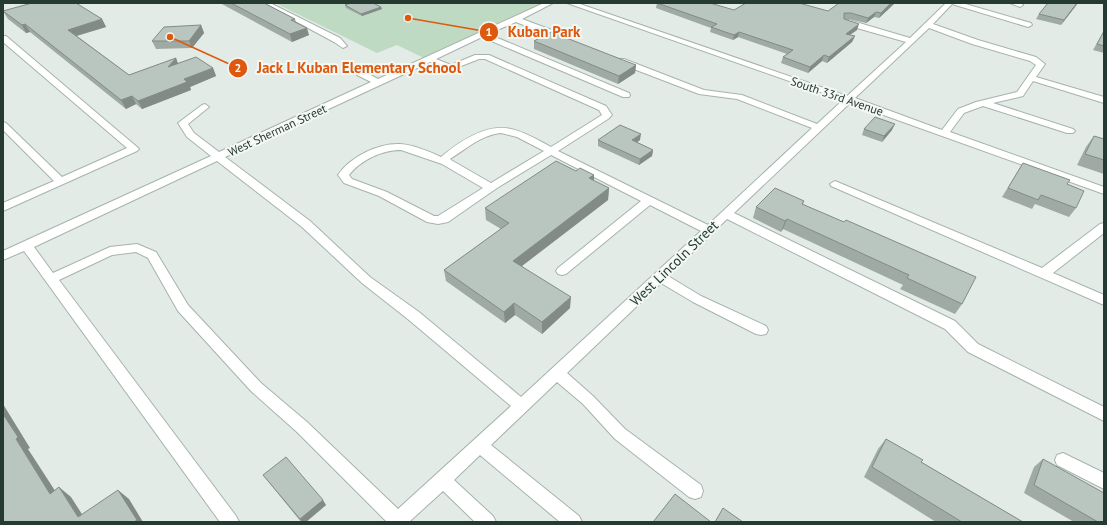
<svg xmlns="http://www.w3.org/2000/svg" width="1107" height="525" font-family="'PT Sans',sans-serif">
<style>
.green{fill:#bedac2}
.lines{fill:none;stroke-linecap:round;stroke-linejoin:round}
.minor-casing{stroke:#a6b3ac;stroke-width:2}
.minor{fill:#fff;fill-rule:evenodd}
.wall{fill:#9faaa4}
.shaded-wall{fill:#828b86}
.building{fill:#b9c6bf;stroke:#828b86}
.labels{text-anchor:middle;dominant-baseline:central;stroke-width:4;stroke-linejoin:round;paint-order:stroke}
.far-street-label{font-size:12px;fill:#253b31;stroke:#f3f8f5}
.street-label{font-size:14px;fill:#253b31;stroke:#f3f8f5}
.leader{fill:none;stroke:#de580e;stroke-width:1.5}
.callout-dot{fill:#de580e;stroke:#f3f8f5;stroke-width:1.5}
.mark-label{font-size:12px;text-anchor:middle;font-weight:bold;fill:#fff}
.callout-label{font-size:15px;text-anchor:middle;font-weight:bold;fill:#de580e;stroke:#f3f8f5;stroke-width:4;stroke-linejoin:round;paint-order:stroke}
</style>
<rect width="100%" height="100%" fill="#e3ebe6"/>
<path class="green" d="M275,3H544L424,58L397,45L377,53Z"/>
<g class="lines">
<g class="minor-casing">
<path id="minor" d="M262,3H270L340,38L347,46L343,48L334,42Z
M544,3H553L522,19L568,36V40H562L516,22L488,34L629,93L630,95L629,97H623L482,37L436,59L451,65L475,55H489L606,106L612,115L608,119L558,151L708,225L812,128L737,99L699,94L618,63V59H624L704,90L742,95L817,124L843,100L567,3H577L847,96L906,42L843,24V20H849L910,38L946,3H962L1031,23L1032,25L1028,27L952,4L933,24L978,40L1036,57L1045,64L1036,77L1104,97V103L1033,81L1023,96L993,103L1073,129L1075,131L1073,133H1067L983,106L964,113L950,132L1104,187V194L850,103L734,213L955,321L978,344L1104,407V421L968,352L945,329L727,219L668,276L701,296L766,326L768,330L766,334L761,335L756,334L693,302L661,283L567,373L593,396L625,429L701,485L703,491L701,497L695,499L689,497L615,439L583,404L557,382L491,445L579,516L582,522H560L480,455L454,480L493,516L496,522H475L443,491L409,522H387L297,432L251,391L178,311L148,258L136,252L112,255L59,280L236,516L239,522H220L24,251L3,260V251L211,156L187,137L178,123L202,105L205,104L209,107L188,124L194,133L219,152L371,82L357,75L356,73L357,71H363L378,79ZM929,28L972,44L1030,61L1036,65L1017,92L976,102L958,109L942,130L855,98ZM479,59H485L599,110L602,115L551,147C538,140 525,132 511,129C486,123 459,142 441,157C428,151 414,145 400,144C378,143 350,157 338,175L344,183L379,196L427,222L438,224L448,222L497,188L551,155L641,201L558,268L556,271L558,274L562,275L566,274L650,205L701,231L521,397L419,312L370,277L310,221L225,157L430,62L451,70ZM501,133L517,137L544,151L491,183L451,160L450,159C466,149 481,135 501,133ZM401,150L442,164L483,188L438,216H434L387,192L352,179L349,175C361,160 382,150 401,150ZM217,161L302,227L362,283L409,320L511,406L398,509L307,422L261,383L188,305L156,252L137,244L110,247L53,273L34,247Z
M1010,3H1021L1023,5L1020,7Z
M3,36H6L137,147L139,149L137,151L3,211V203L54,181L3,130V122L6,123L62,177L127,148L3,42Z
M835,181L1042,268L1100,224L1104,223V233L1053,273L1104,295V305L831,186L830,184Z
M1063,453L1104,473V489L1057,465L1055,460L1057,455Z"/>
</g>
<use href="#minor" class="minor"/>
</g>
<path class="wall" d="M220,3H264L295,19L296,22L309,35L292,42Z
M657,3L734,10L828,11L895,3L879,18L874,17L866,23L849,19H844L857,30L850,35L855,36L852,42L827,63L822,61L808,73L781,63L783,57L787,54L738,37L733,40L710,32L711,28L656,8Z
M1048,3H1078L1061,25L1036,19L1039,14Z
M345,5L381,7L382,9L362,16L346,8Z
M3,11L102,19L106,27L77,36L129,75L176,58L178,64L213,68L216,76L190,87L191,90L142,109L136,104L126,109L30,32L26,33L8,19Z
M201,25L204,33L192,48L156,49L152,41Z
M1104,31V53L1093,50L1101,36Z
M534,41L636,65L635,73L618,84L534,49Z
M864,129L892,130L882,142L862,135Z
M1094,136L1104,139V174L1077,165L1086,147Z
M598,140H640L637,142L653,150L652,156L639,165L598,146Z
M1023,163L1067,184L1076,208L1069,217L1035,204L1032,209L1002,197Z
M576,171L594,175V181L609,188L608,200L522,266L570,308L542,334L515,315L505,323L446,281L444,270L501,229L486,220L485,208Z
M804,201L803,204L962,304L955,314L900,289L903,285L783,229L781,232L753,218L756,207Z
M886,439L921,462L1023,522H936L864,477L878,449Z
M1043,459L1104,522H1074L1024,493L1034,467Z
M263,475L326,505L306,522H301Z"/>
<path class="shaded-wall" d="M891,3H895L879,18L881,13Z
M1077,3H1078L1061,25L1064,20Z
M381,7L382,9L362,16L361,14Z
M876,12L874,17L866,23L868,18Z
M102,19L106,27L72,37L68,30Z
M25,24L30,32L26,33L22,25Z
M859,24L857,30L844,39L846,34Z
M201,25L204,33L192,48L189,41Z
M307,28L309,35L292,42L290,34Z
M739,32L738,37L733,40L734,35Z
M855,36L852,42L827,63L829,57Z
M824,55L822,61L808,73L810,67Z
M176,58L179,66L168,67Z
M636,65L635,73L618,84L619,76Z
M213,68L216,76L190,87L191,90L142,109L138,101L184,79Z
M132,96L136,104L126,109L121,100Z
M895,124L892,130L882,142L884,136Z
M641,134L640,140L632,146V140Z
M653,150L652,156L639,165L640,159Z
M594,175V186L589,178Z
M609,188L608,200L514,272L513,261Z
M787,219L783,229L781,232L785,221Z
M571,297L570,308L542,334V322Z
M514,303L515,315L505,323L504,312Z
M3,404L30,448L28,449L63,503L50,494L16,439L3,414Z
M59,487L71,497L87,522L78,517Z
M118,490L129,499L143,522H134Z
M323,500L326,505L306,522H302L300,519Z"/>
<path class="building" d="M32,3H76L102,19L68,30L129,75L176,58L168,67L196,57L213,68L184,79L187,82L138,101L132,96L121,100L25,24L22,25L3,11Z
M231,3H264L295,19L291,20L307,28L290,34Z
M351,3H373L381,7L361,14L345,5Z
M657,3H710L734,10L746,3H799L828,11L839,3H891L881,13L876,12L868,18L851,13H844V19L859,24L846,34L855,36L829,57L824,55L810,67L783,57L793,50L739,32L734,35L711,27L717,24Z
M1048,3H1077L1064,20L1039,14Z
M201,25L189,41H152L164,27Z
M1104,31V46L1097,44Z
M551,32L636,65L619,76L534,41Z
M875,117L895,124L884,136L864,129Z
M620,125L641,134L632,140L653,150L640,159L598,140Z
M1094,136L1104,139V160L1085,154Z
M556,161L576,171L580,168L594,175L589,178L609,188L513,261L571,297L542,322L514,303L504,312L444,270L509,223L485,208Z
M1023,163L1070,180L1067,184L1084,191L1076,208L1041,195L1038,200L1008,188Z
M775,188L804,201L802,204L844,222L846,220L976,277L962,304L907,278L909,275L787,219L785,221L756,207Z
M3,414L18,437L16,439L50,494L59,487L78,517L118,490L137,520L134,522H3Z
M886,439L923,460L921,462L1023,522H962L872,467Z
M286,457L323,500L300,519L263,475Z
M1043,459L1104,493V522H1098L1034,485Z
M675,494L711,522H653Z
M723,508L743,522H715Z"/>
<g class="labels">
<g class="far-street-label">
<text transform="translate(837 96) rotate(19)">South 33rd Avenue</text>
<text transform="translate(277 130) rotate(-25)">West Sherman Street</text>
</g>
<g class="street-label">
<text transform="translate(674 263) rotate(-44)">West Lincoln Street</text>
</g>
</g>
<path class="leader" d="M408 18L489 32M170 37L238 68"/>
<g class="callout-dot">
<circle cx="408" cy="18" r="4"/>
<circle cx="170" cy="37" r="4"/>
<circle cx="489" cy="32" r="10"/>
<circle cx="238" cy="68" r="10"/>
</g>
<g class="mark-label">
<text x="489" y="36">1</text>
<text x="238" y="72">2</text>
</g>
<g class="callout-label">
<text x="544" y="37">Kuban Park</text>
<text x="359" y="73">Jack L Kuban Elementary School</text>
</g>
<rect width="1107" height="525" fill="none" stroke="#253b31" stroke-width="8"/>
</svg>
